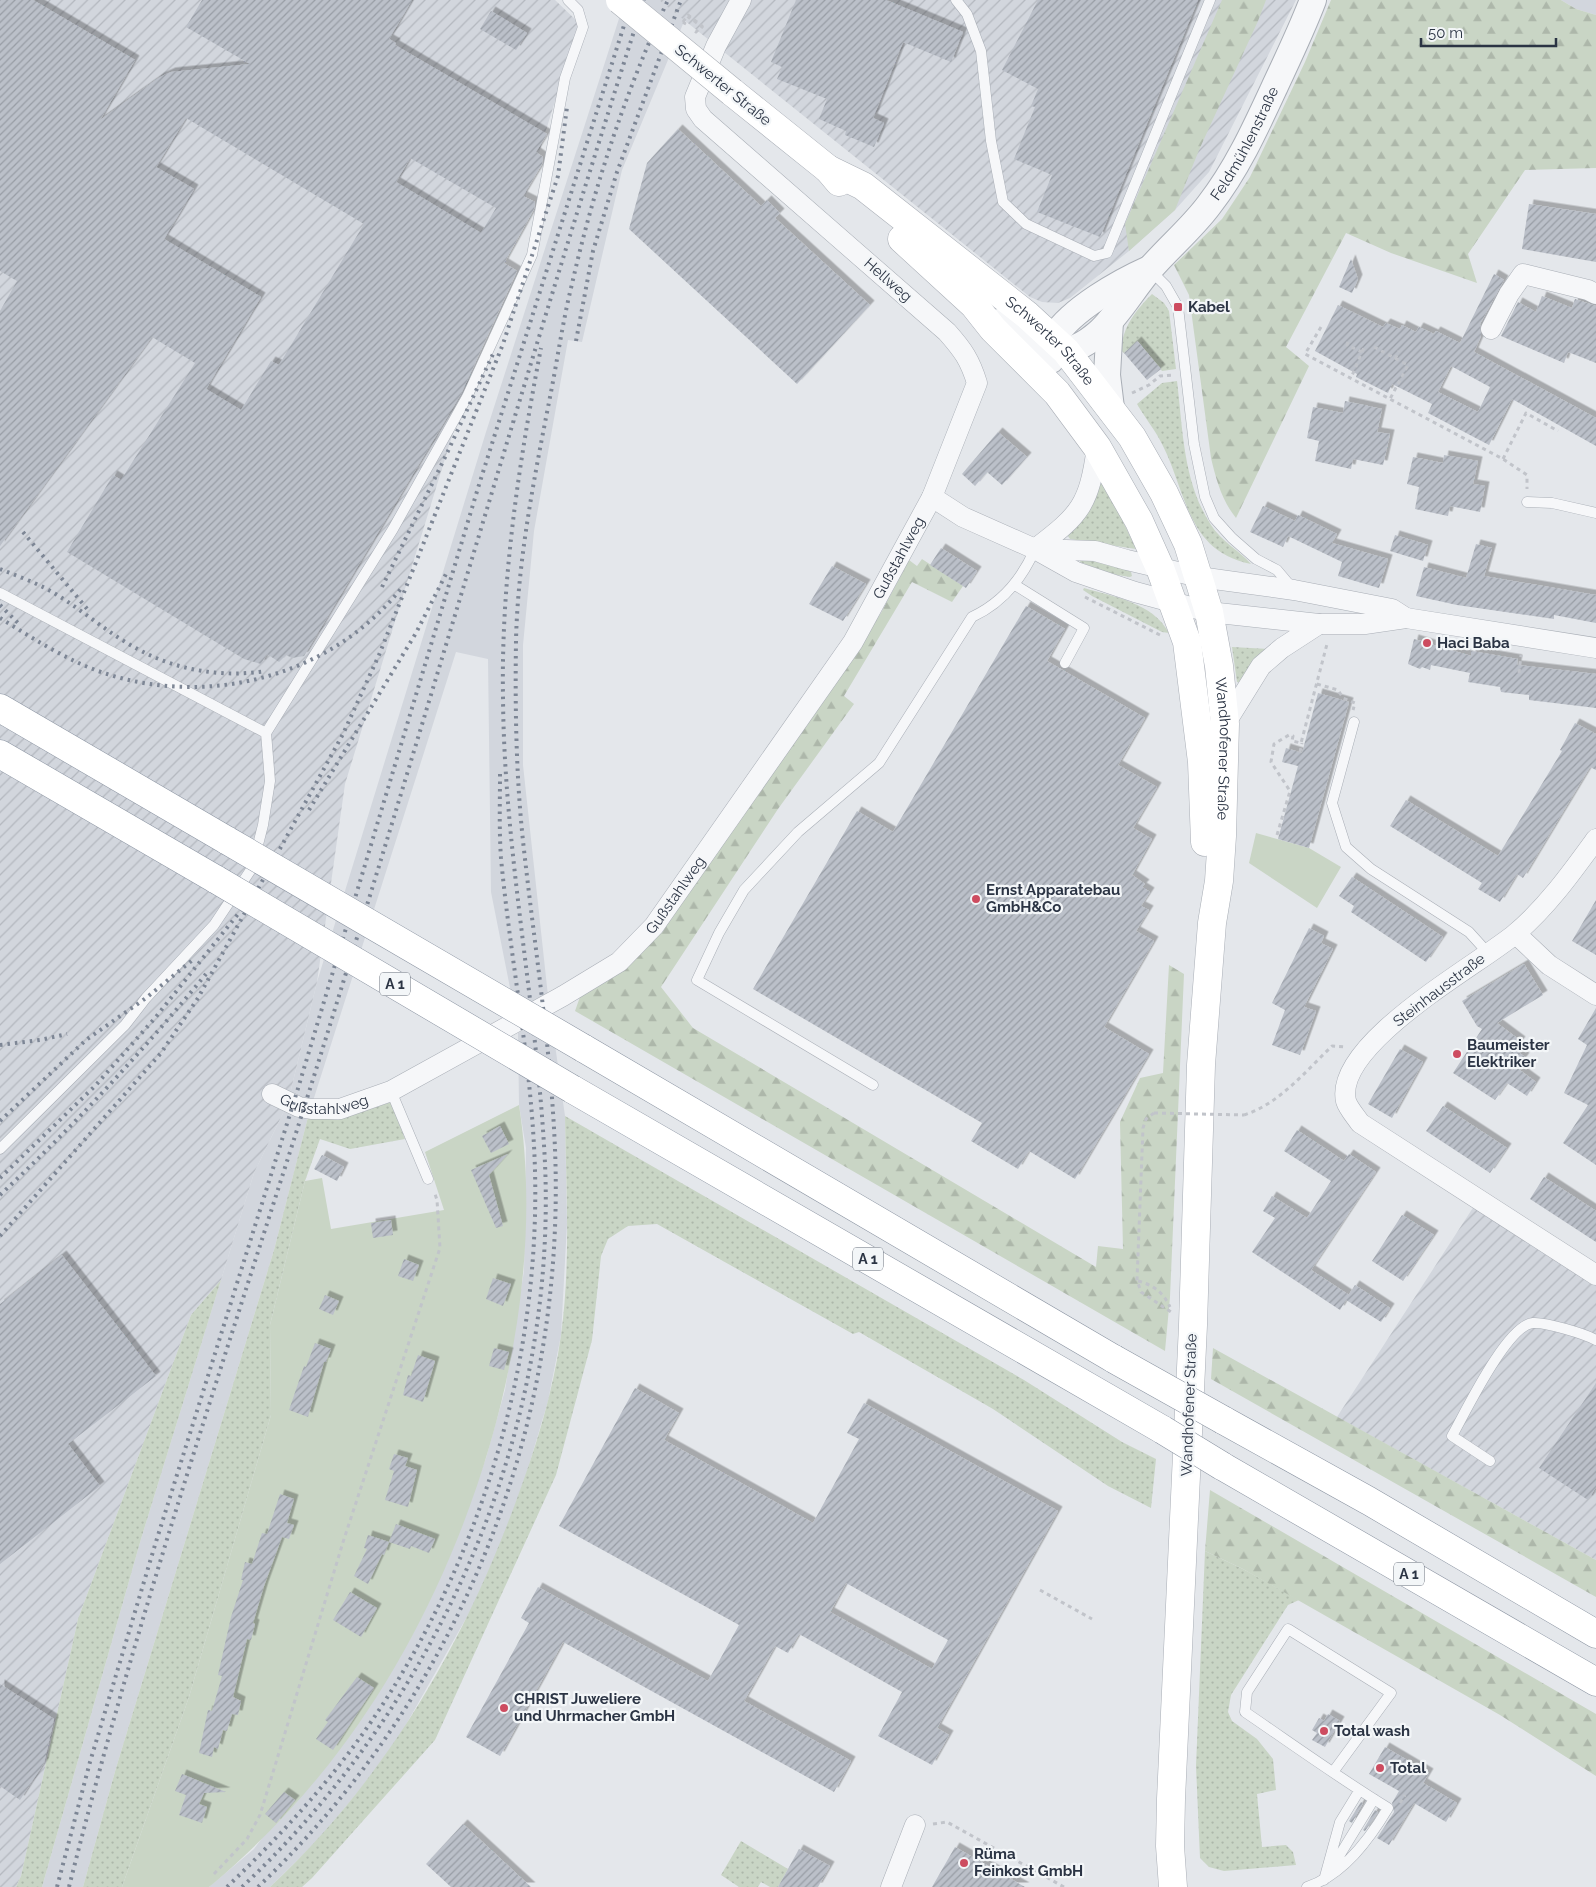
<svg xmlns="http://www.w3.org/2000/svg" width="1596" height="1887" font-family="Raleway,sans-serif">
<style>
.built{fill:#d2d6dd}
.industrial{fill:url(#industrial-furrows)}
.grass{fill:url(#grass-dots)}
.forest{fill:url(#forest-firs)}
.garden{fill:#c9d5c5}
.building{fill:url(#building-hatch);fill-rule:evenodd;filter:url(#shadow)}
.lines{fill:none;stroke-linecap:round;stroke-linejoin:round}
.service-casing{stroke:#a9aeb6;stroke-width:11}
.minor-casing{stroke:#a9aeb6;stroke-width:21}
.tertiary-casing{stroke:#a9aeb6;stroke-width:28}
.secondary-casing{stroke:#a9aeb6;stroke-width:29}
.motorway-casing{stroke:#8b94a2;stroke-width:29}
.path{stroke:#c1c4ca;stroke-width:3;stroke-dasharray:4 4;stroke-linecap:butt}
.service{stroke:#f6f7f9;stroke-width:10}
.minor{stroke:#f6f7f9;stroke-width:20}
.tertiary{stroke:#f6f7f9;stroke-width:26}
.secondary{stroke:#fff;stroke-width:28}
.motorway{stroke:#fff;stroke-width:28}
.rail{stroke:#7d8695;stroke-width:4;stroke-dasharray:2.5 5;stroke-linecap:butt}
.secondary-bridge-casing{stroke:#a9aeb6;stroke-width:29;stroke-linecap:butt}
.motorway-bridge-casing{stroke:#8b94a2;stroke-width:29;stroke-linecap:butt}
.path-bridge{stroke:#c1c4ca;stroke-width:3;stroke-dasharray:4 4;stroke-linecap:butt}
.secondary-bridge{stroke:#fff;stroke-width:28}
.motorway-bridge{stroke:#fff;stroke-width:28}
.poi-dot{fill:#cd4c60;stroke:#f3f6f8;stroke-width:2}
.labels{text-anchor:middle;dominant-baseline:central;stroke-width:4.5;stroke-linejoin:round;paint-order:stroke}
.shield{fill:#f3f6f8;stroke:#676e7a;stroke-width:1}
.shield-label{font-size:14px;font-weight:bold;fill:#2b3444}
.street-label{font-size:15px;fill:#2b3444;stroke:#f3f6f8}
.poi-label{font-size:15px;font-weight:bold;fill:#2b3444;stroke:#f3f6f8;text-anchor:start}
</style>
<defs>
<pattern id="industrial-furrows" width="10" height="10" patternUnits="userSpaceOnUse" patternTransform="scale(1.25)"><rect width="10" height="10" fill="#d2d6dd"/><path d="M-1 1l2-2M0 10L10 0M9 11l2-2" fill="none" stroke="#b4b8bf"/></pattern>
<pattern id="grass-dots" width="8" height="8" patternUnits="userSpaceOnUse" patternTransform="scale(1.25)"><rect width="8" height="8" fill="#c9d5c5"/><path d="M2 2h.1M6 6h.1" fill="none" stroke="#adb7aa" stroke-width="1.8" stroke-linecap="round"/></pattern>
<pattern id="forest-firs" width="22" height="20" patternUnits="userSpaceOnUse" patternTransform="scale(1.25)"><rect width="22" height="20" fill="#c9d5c5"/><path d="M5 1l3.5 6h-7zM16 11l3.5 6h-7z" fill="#adb7aa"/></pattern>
<pattern id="building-hatch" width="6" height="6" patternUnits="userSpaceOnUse" patternTransform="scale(1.25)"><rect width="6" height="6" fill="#bbc0c9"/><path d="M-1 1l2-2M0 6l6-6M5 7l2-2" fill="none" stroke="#989da5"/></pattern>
<filter id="shadow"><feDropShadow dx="4.5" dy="-4.5" stdDeviation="0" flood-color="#0004"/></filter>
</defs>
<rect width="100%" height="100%" fill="#e4e7eb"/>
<path class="built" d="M625,0H693L622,170L582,342L568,340L534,531L523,645V765L548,996L515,1013L491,892L488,659L456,652L313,1101L290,1094L317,982L486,432Z
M1561,0H1596V15L1576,9Z
M551,1016L565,1116L567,1224L561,1335L548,1401L527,1472L502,1541L473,1606L399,1737L362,1787L318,1840L270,1887H209L254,1849L409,1641L438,1582L463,1522L486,1458L505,1390L524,1271L526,1148L519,1105L518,1033Z
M285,1109L308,1117L274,1250L116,1768L83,1887H42L141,1539L254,1173Z"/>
<path class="industrial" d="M0,0H555L579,23L345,784L317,982L290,1094L285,1109L254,1173L221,1280L191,1315L78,1619L21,1876L16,1887H0Z
M659,0H1296L1209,172L1175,210L1129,251L1070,298L1058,303L1042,302L1030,297Z
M1478,1200L1596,1275V1560L1337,1417Z"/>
<path class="grass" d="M1152,294L1164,303L1169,311L1176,369L1162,371L1138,341L1124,353L1121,350C1123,326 1136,310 1152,294Z
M1177,381C1183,430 1183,482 1211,525C1221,541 1240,551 1251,564C1187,551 1187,494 1163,446C1156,431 1145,418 1137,404L1162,383Z
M1101,482L1105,483L1136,549L1070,539L1068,536Z
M1081,558L1118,566L1131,572L1132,576L1130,577L1111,574L1080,562Z
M1084,588C1115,597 1153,603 1169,633L1162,632L1092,596L1083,590Z
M1232,647L1269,649L1242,683L1237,682Z
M391,1102L405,1139L350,1149L320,1139L305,1181L270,1325L271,1415L189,1697L122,1887H83L116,1768L274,1250L308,1117L338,1120Z
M565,1116L1024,1380L1122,1442L1156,1459L1151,1508L1108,1486L993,1409L859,1332L853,1334L657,1224L628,1226L608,1239L601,1256L592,1340L556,1475L435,1740L312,1878L302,1887H270C383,1782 462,1648 515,1504C535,1450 553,1393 561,1335C571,1263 566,1189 565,1116Z
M221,1280L141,1539L42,1887H16L21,1876L78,1619L191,1315Z
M1205,1551L1243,1569L1299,1600L1288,1605L1231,1695L1228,1712L1232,1721L1257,1739L1273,1759L1276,1790L1257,1794L1262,1847L1286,1845L1293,1852L1296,1865L1224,1871L1209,1867L1200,1858L1196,1766Z
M741,1841L788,1869L778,1887H770L761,1882L758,1887H739L721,1875Z"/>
<path class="forest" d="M1222,0H1266L1258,21L1199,150L1175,210L1129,251L1125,224Z
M1331,0H1561L1576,9L1596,15V168L1525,170L1468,254L1477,283L1391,253L1346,233L1286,347L1309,366L1236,518C1222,501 1216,479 1211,458L1189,295L1174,265L1222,219L1250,177L1305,62Z
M922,559L963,586L952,602L912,582L844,696L854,704L778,809L661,987L693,1028L1096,1267L1098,1246L1123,1249L1120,1122L1140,1078L1163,1073L1169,965L1184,974L1170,1297L1165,1351L575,1011L581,994L634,960L841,674L881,613L909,560L917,566Z
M1213,1348L1596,1560V1597L1211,1379Z
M1210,1490L1596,1714V1776L1500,1715L1243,1569L1205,1551Z"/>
<path class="garden" d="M1256,833L1309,848L1341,867L1317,908L1249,863Z
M519,1105C553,1324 465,1592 329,1764C294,1808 256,1847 214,1883L209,1887H122L189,1697L271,1415L270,1325L305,1181L322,1178L331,1229L444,1210L425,1152Z"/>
<path class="building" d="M0,0H33L135,60L100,120L160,77L171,72L250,64L186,27L202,0H412L389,39L396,43L395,45L547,134L536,152L543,157L542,164L523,196L535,202L534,209L504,263L517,271L461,394L304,656L292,658L286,655L279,662L267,654L261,664L244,659L67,552L113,475L121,480L195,363L152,337L0,546V311L17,281L0,271ZM186,118L364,224L279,365L271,361L241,410L206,389L261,297L164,239L194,189L156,167ZM410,158L496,208L481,233L396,182Z
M796,0H886L963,32L951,62L903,42L873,118L884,123L874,147L845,135L846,131L819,119L827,99L777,79L782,67L771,62Z
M1038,0H1198L1100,237L1037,212L1052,175L1014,159L1035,107L1031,106L1038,89L1002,70Z
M491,11L527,33L516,50L480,29Z
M678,129L761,206L767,200L780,213L775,218L870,305L797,384L629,229L647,163Z
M1529,204L1596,214V262L1522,249Z
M1351,259L1358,279L1352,293L1339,287Z
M1494,274L1504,280L1480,324L1481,336L1474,352L1596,418V446L1512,399L1489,445L1428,413L1432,404L1392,384L1388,393L1356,377L1357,374L1315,351L1338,305L1383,327L1386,323L1400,329L1402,325L1416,332L1419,327L1434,334L1436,331L1460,343ZM1451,366L1490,387L1478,412L1438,392Z
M1542,296L1572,308L1575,299L1596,306V363L1568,352L1564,363L1501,336L1518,302L1536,312Z
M1137,341L1161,369L1147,380L1124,353Z
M1345,401L1382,409L1377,432L1390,434L1383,465L1353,459L1351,469L1315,461L1319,441L1307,438L1313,407L1343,413Z
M998,432L1027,457L1002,485L987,472L975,486L962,474Z
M1444,455L1478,461L1473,484L1485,486L1480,512L1450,506L1448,516L1415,509L1419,487L1407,484L1413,457L1443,463Z
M1263,506L1295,521L1298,515L1337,534L1332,543L1388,559L1379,588L1338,576L1342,562L1288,536L1283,547L1250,532Z
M1395,535L1428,545L1423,561L1390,551Z
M1476,544L1492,548L1484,576L1596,595V623L1554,615V619L1457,605L1416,596L1424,567L1466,578Z
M941,548L977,571L966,588L930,565Z
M832,566L866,584L843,621L809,604Z
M1026,606L1065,629L1047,661L1145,718L1118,765L1157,787L1133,828L1152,839L1132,875L1145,884L1142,887L1150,892L1141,906L1149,910L1136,931L1154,941L1104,1027L1149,1054L1075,1179L1029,1151L1018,1169L971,1141L982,1123L753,989L857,811L893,832Z
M1414,639L1471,656V651L1518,659L1517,665L1596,674V708L1529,700V695L1501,692L1500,687L1468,682L1470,673L1431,665L1430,670L1422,667L1420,669L1408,664Z
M1318,693L1349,702L1309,848L1278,839L1298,766L1282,762L1286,748L1302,753Z
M1575,723L1596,734V770L1590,767L1523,878L1517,874L1500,902L1478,889L1482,883L1390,826L1406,800L1498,856L1562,751L1560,750Z
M1352,877L1443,937L1426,962L1351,912L1354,906L1339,896Z
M1596,900V955L1572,941Z
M1309,928L1324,936L1321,943L1333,949L1304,1007L1316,1011L1300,1055L1272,1045L1285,1010L1272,1003Z
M1524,964L1543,995L1497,1023L1521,1041L1514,1049L1525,1057L1517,1068L1536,1082L1527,1096L1507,1083L1495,1100L1453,1073L1482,1029L1477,1026L1462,1001Z
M1596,1008V1165L1563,1143L1588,1105L1564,1093L1587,1045L1578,1039Z
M1400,1049L1423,1062L1392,1118L1368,1104Z
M1443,1106L1507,1148L1490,1173L1426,1131Z
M500,1126L509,1144L491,1153L482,1136Z
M1297,1130L1344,1161L1349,1154L1376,1172L1311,1270L1349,1295L1346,1299L1355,1285L1390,1308L1381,1322L1346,1300L1340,1310L1252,1252L1275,1218L1263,1211L1272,1196L1307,1218L1331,1181L1284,1151Z
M508,1154L489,1175L503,1226L496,1228L471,1170Z
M322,1155L344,1167L337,1181L314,1169Z
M1544,1177L1596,1211V1242L1530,1199Z
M1402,1215L1434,1235L1403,1281L1372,1261Z
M391,1220L393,1235L373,1238L371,1223Z
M62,1255L156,1376L68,1444L100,1486L0,1564V1304Z
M404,1259L419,1265L413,1281L398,1276Z
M493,1278L511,1284L503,1306L486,1299Z
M325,1295L339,1301L333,1315L319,1309Z
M315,1343L331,1349L326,1362H324L308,1417L289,1410L304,1366L306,1367Z
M494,1348L509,1352L504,1370L489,1366Z
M418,1355L435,1361L423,1402L403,1395L408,1375L411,1376Z
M1596,1383V1487L1588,1500L1539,1468Z
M635,1388L679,1413L664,1440L813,1523L859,1439L847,1433L864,1403L1058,1511L937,1728L949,1735L932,1765L878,1736L902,1692L799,1634L788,1653L775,1646L744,1701L851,1761L834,1792L563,1642L500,1756L466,1737L529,1623L521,1618L538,1587L708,1681L739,1625L559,1526ZM846,1583L948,1640L932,1669L830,1612Z
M394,1454L408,1458L405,1466L417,1470L408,1507L385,1500L394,1471L389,1469Z
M280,1494L294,1499L287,1523L294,1525L289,1539L282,1537L264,1586L253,1623L255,1624L251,1640L247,1639L233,1697L241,1701L238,1715L232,1714L227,1731L223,1730L218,1749L214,1747L212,1757L199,1753L208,1710L212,1711L222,1676L218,1675L231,1617L243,1580H241L245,1562L252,1564L262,1533L267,1534Z
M396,1524L435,1539L429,1553L411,1546L410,1549L389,1542Z
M368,1535L389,1542L384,1555L382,1554L368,1584L354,1576L367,1549L364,1548Z
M350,1592L377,1608L361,1637L333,1620Z
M357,1677L374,1688L333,1750L316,1739L328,1722L325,1720Z
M0,1684L54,1719L44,1763L20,1800L0,1786Z
M1328,1714L1340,1721L1325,1747L1312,1740L1317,1733L1312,1730L1319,1718L1324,1721Z
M1385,1747L1429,1773L1423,1783L1457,1803L1446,1822L1414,1803L1389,1845L1377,1838L1394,1812L1392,1803L1399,1791L1369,1774Z
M182,1774L226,1792L204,1793L199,1804L207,1807L202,1823L179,1815L186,1795L175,1791Z
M284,1792L295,1800L276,1823L265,1814Z
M1361,1802L1363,1803L1352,1823L1349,1821Z
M1375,1810L1378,1812L1365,1831L1363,1830Z
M463,1824L531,1887H451L426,1864Z
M955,1847L1025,1887H932Z
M799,1849L830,1866L818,1887H778Z"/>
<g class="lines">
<g class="service-casing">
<path id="service" d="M956,0L967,14L981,51L991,141L1003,202L1026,224L1094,256L1107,253L1210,0
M1149,269L1166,286L1178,307L1194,444L1205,497L1214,518L1232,538L1256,559L1277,570L1293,589
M1527,502L1552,503L1596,513
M1015,585L1084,628L1065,663
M0,593L266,733
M1354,722L1332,803L1346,847L1371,869L1469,932L1488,953
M873,1085L697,980L719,933L744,890L798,832L879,763L972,617C1002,603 1022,579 1035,549
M391,1091L428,1179
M0,1149L125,1025L146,998L214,925L252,868L263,825L270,781L266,733L393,529L467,397L532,255L565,78L583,27L578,10L568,0
M1490,1461L1452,1436C1465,1413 1507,1325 1533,1323C1546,1322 1585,1334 1596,1340
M1330,1871L1374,1799
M1324,1880L1340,1822L1359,1791
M1307,1887C1343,1875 1369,1840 1388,1808C1339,1778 1292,1744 1245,1712L1247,1692L1288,1629L1391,1693L1333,1772"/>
</g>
<g class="minor-casing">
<g id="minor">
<path d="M1491,329L1509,294L1523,274L1588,290L1596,294"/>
<path d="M932,497L963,517L1035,549L1076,572L1135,592L1209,612L1319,624H1365L1406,618L1596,648"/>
<path d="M1035,549C1081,514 1089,505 1097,447"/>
<path d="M1037,549L1095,551L1127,560L1199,577L1294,590L1392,609L1406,618"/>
<path d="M1225,724L1261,666L1282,648L1319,624"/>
<path d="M1596,839C1572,872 1547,907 1515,934C1478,965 1333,1044 1346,1101C1348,1108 1356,1117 1360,1123L1596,1275"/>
<path d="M1516,934L1549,965L1596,995"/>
<path id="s1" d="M272,1094L299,1107L311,1109H340L391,1091L563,996L619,962L654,926L853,642L932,497L977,383C970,360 963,350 947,332L703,119L696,109L695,97L716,46L741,0"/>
<path d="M891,1887L915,1825"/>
</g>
</g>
<g class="tertiary-casing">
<g id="tertiary">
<path d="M1110,321L1107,375L1111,408"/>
<path id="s2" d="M999,322C1013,334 1033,354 1053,353C1101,351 1123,300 1150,269C1169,247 1192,228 1209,205C1237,169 1256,127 1275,86C1288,58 1302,29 1313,0"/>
<path d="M1051,360C1052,353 1051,343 1054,337C1072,309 1120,282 1149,269"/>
</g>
</g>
<g class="secondary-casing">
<g id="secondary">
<path d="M732,92L828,169L839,182"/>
<path id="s3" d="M828,169L863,186L1027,315L1066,351L1132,437L1164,493L1188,544L1209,612L1219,666L1225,724L1222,836L1219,881L1212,923L1201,1065L1193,1325L1171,1799L1170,1846L1173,1887"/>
<path d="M902,239L974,305L993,329L1057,393L1097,447L1139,521L1160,568L1187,642L1202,762L1205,842"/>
</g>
</g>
<g class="motorway-casing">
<path id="motorway" d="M0,708L228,841
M0,754L217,880
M583,1048L1114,1359
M572,1089L1163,1430
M1223,1420L1369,1501L1596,1634
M1222,1466L1596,1682"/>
</g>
<path class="path" d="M683,22L688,15L702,26L696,32L695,31
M686,24L684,23L689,17L706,30
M1321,327L1305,354L1503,459L1527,475V489
M1348,342L1347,345L1362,352L1351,378
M1374,347L1408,365L1390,399
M1362,352L1365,346
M1395,359L1399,351
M1132,393L1149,385L1160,376L1173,375
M1503,459L1526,413L1558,431
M1085,597L1160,635
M1519,673L1521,655
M1317,684L1338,690L1343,698L1355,703L1353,710
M1300,752L1302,743
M1277,835L1290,791L1271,762L1274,744L1289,735L1293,736L1292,741L1301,743L1327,644
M1154,1113L1146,1119L1143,1128L1137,1280L1141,1292L1171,1312
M1244,1115C1279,1104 1306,1071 1332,1046L1346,1047
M1138,1281C1153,1285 1163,1292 1170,1307
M1040,1590L1092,1619
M1400,1803L1405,1795
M933,1824L947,1822L1064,1887
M214,1874L247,1839L260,1815L344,1539L440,1248L437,1200L434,1191"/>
<use href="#service" class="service"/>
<use href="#minor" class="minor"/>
<use href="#tertiary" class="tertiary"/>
<use href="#secondary" class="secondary"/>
<use href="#motorway" class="motorway"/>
<path class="rail" d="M576,341L593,251L617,172L681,0
M23,532L88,610
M0,569C15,575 31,581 45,588C77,605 103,630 134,647C174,670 221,678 266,671
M382,587L448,451L493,354
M0,605L19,624
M0,618C34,639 69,662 107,674C213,708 335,674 403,586
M309,810L416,633L447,572
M0,1045L40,1040L67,1034
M0,1121L86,1040L146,998L195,958
M0,1178L95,1086L155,1018L242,909
M0,1195C74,1126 142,1052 206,974
M0,1236L161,1053L198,998L343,734L379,655L503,344L558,176L567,107
M57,1887L90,1762L155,1545L296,1095L478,488L632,0
M69,1887C145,1583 250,1286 342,986C444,658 539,327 644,0
M227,1887C281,1835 331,1781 373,1719C485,1554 545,1346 534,1146C529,1050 510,955 501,858C499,830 500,802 500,774
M242,1887C443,1698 562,1423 544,1145C535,996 504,847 503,697C501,579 519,463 541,348
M258,1887C460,1695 566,1427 555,1149C551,1049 535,950 524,850C516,780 515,710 516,640C518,557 535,474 551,392C558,356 563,320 572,284C594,187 626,90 668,0"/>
<g class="secondary-bridge-casing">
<path id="secondary-bridge" d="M620,0L732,92"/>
</g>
<g class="motorway-bridge-casing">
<path id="motorway-bridge" d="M228,841L583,1048
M217,880L572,1089
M1114,1359L1223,1420
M1163,1430L1222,1466"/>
</g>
<path class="path-bridge" d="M1154,1113L1244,1115"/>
<use href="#secondary-bridge" class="secondary-bridge"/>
<use href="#motorway-bridge" class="motorway-bridge"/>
</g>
<g class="poi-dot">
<rect x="1173" y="302" width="10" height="10" rx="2.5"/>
<circle cx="1427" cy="643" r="5"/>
<circle cx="976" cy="899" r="5"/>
<circle cx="1457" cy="1054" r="5"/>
<circle cx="504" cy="1708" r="5"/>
<circle cx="1324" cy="1731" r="5"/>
<circle cx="1380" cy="1768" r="5"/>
<circle cx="964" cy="1863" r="5"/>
</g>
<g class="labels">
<g class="shield">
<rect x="380" y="972.5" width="30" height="23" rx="4"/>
<rect x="853" y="1247.5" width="30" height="23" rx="4"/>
<rect x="1394" y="1562.5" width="30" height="23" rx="4"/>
</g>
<g class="shield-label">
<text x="395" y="984">A 1</text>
<text x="868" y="1259">A 1</text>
<text x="1409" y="1574">A 1</text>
</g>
<g class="street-label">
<text transform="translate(723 85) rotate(39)">Schwerter Straße</text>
<text stroke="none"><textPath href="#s2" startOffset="355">Feldmühlenstraße</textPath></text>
<text transform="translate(888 280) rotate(41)">Hellweg</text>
<text stroke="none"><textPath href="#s3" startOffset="282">Schwerter Straße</textPath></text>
<text stroke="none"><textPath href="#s1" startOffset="880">Gußstahlweg</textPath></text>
<text stroke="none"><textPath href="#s3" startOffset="739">Wandhofener Straße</textPath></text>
<text stroke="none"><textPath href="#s1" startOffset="475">Gußstahlweg</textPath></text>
<text transform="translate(1439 990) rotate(-37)">Steinhausstraße</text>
<text stroke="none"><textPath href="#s1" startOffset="55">Gußstahlweg</textPath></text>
<text transform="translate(1189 1405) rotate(-88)">Wandhofener Straße</text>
</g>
<g class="poi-label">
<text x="1188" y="307">Kabel</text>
<text x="1437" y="643">Haci Baba</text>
<text x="986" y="890">Ernst Apparatebau<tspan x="986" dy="17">GmbH&amp;Co</tspan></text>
<text x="1467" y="1045">Baumeister<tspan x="1467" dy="17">Elektriker</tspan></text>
<text x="514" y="1699">CHRIST Juweliere<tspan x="514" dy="17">und Uhrmacher GmbH</tspan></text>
<text x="1334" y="1731">Total wash</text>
<text x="1390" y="1768">Total</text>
<text x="974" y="1854">Rüma<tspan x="974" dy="17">Feinkost GmbH</tspan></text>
</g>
</g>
<path d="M1421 38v8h135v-8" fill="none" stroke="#2b3444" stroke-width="2.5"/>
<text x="1428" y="38" font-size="15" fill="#2b3444" stroke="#f3f6f8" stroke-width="4" paint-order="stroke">50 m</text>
</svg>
